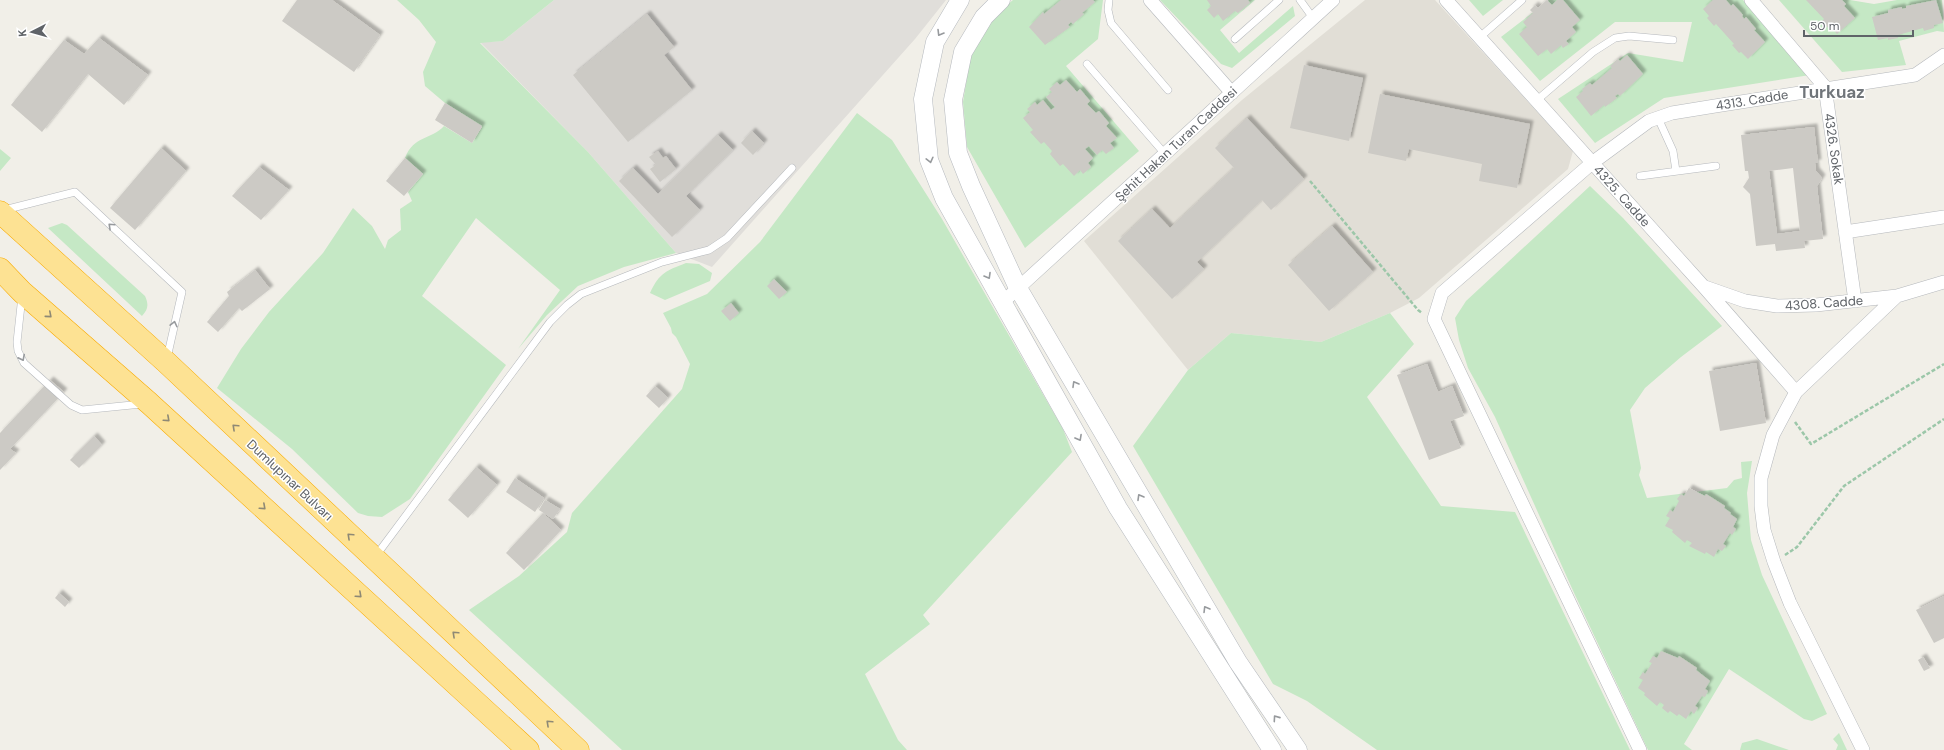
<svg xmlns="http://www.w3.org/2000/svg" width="1944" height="750" font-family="'DM Sans',sans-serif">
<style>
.industrial{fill:#e0deda}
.education{fill:#e1ded6}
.green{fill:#c5e8c5}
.building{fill:#cccac5;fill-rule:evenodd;filter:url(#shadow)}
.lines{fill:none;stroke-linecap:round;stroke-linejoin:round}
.lane-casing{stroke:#b5b8bc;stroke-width:8}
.street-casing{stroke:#b5b8bc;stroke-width:14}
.secondary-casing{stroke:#b6babf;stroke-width:19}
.highway-casing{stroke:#f9ab00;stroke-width:23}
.path{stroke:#9cc7a9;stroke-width:2.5;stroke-dasharray:4 2;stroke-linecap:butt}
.lane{stroke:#fff;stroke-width:7}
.street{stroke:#fff;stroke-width:13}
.secondary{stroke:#fff;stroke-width:18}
.highway{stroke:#fde293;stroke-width:22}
.oneway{stroke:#979a9d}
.oneway2{stroke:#8e8975}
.labels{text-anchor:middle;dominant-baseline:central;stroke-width:3;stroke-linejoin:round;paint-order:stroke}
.street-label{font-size:13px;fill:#5f6368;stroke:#fff}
.district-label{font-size:17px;font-weight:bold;fill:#70757a;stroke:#fff}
</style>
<defs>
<filter id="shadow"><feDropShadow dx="3.5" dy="-3.5" stdDeviation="1" flood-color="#0004"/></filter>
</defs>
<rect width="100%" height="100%" fill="#f1efe8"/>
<path class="industrial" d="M554,0H946L915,39L712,267L676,253L588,152L480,42L503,41Z"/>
<path class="education" d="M1365,0H1435L1573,151L1568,169L1419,298L1390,313L1321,342L1231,333L1188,370L1084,241L1242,100Z"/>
<path class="green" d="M397,0H554L503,41L480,43L588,152L676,253L624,267L578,286L547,315L518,349L560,290L476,218L422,296L506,365L410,499L382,517L368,516L358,513L292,449L217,388L241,349L269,312L323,253L353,208L372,226L385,249L388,240L401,230L400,209L412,201L408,192L423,174L405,158C414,135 431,140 444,126L472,143L482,127L445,103L425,86L423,72L436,42L419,20Z
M1013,0H1103L1098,39L1066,66L1139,151L1025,248L967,147L963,102L971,53L991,18Z
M1160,0H1255L1220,30L1239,53L1293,6L1295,16L1232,68L1221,64Z
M1469,0H1503L1483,16Z
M1549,0H1743L1810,75L1664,98L1595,143L1558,99L1628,53L1683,62L1692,22H1615L1540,81L1501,37Z
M1779,0H1850L1874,4L1897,0H1942L1944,32L1937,31L1899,41L1906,65L1842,72Z
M857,113L892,140L942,219L1063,429L1072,452L923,615L930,624L865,674L898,740L907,750H622L469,610L519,576L567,532L572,513L682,389L690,364L676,337L672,333L671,328L663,313L707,294L760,242Z
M0,149L11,158L0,171Z
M1590,186L1623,218L1722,326L1681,357L1645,388L1630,410L1641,468L1639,475L1647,498L1727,488L1734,480L1742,478L1741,462L1752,461L1747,493L1751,540L1762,575L1827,714L1812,721L1804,719L1729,669L1684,744L1692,750H1648L1575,595L1495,417L1468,368L1459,340L1455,318L1466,301Z
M62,223L67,225L145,296C149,305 148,309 142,316L48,228Z
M686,263L699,264L712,273L710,281L665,300L650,293C660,272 666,271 686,263Z
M1390,313L1414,344L1367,397L1441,506L1515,512L1630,750H1377L1307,701L1273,684L1133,446L1188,370L1231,333L1321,342Z
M1839,733L1847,750H1836L1838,745L1833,739Z
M1757,739L1789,750H1740L1742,743Z"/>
<path class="building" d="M297,0H332L380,35L354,72L282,21Z
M1061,0H1093L1095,2L1082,13L1084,14L1073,24L1071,22L1068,25L1070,27L1045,45L1029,27L1043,12L1044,14Z
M1207,0H1248L1250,3L1238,13L1235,11L1223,21L1218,14L1214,18L1207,10L1211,6Z
M1547,0L1552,5L1557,0H1563L1580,20L1572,27L1576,32L1566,41L1569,44L1563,48L1561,45L1551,54L1547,49L1538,56L1519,34L1527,27L1523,22L1533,13L1530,10L1535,5L1538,8Z
M1713,0H1726L1731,6L1733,4L1743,15L1742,16L1744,19L1746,17L1756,29L1754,30L1765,42L1748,59L1741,52L1739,53L1732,45L1734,44L1716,24L1714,26L1707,18L1709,16L1703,9Z
M1806,0H1842L1846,4L1844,6L1855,18L1837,34L1831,27L1829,29L1822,21L1824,19Z
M1936,0L1943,23L1934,25V28L1924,31L1923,28L1898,35V38L1888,40V38L1878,40L1872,17L1888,13V10L1902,7V9L1906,8V6Z
M647,14L674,47L664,55L692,90L628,142L573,75Z
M99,38L148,75L124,105L88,74L42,132L11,105L64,40L84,54Z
M1627,55L1643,74L1620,96L1618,94L1615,96L1617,98L1605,107L1604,105L1591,116L1576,97L1583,91L1582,89L1590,83L1592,85L1612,68L1610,66L1618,59L1620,61Z
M1304,65L1363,78L1349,141L1290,128Z
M1066,80L1077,92L1080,89L1090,101L1087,104L1096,113L1099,111L1109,123L1106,126L1117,138L1110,143L1114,148L1106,154L1102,150L1097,155L1089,146L1085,149L1093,158L1088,163L1091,167L1083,174L1080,170L1074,176L1063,164L1060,166L1050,154L1052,151L1044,142L1041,144L1030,132L1033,130L1023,118L1030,112L1027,109L1035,102L1037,105L1043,100L1051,110L1055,107L1046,97L1052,92L1049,89L1057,82L1060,85Z
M1380,94L1530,124L1517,188L1479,181L1482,164L1409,149L1406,161L1368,153Z
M445,103L482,126L472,143L435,120Z
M1247,118L1304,179L1271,210L1262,200L1197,262L1204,269L1172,299L1118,241L1152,209L1170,228L1234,168L1215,148Z
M1814,127L1818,163H1815L1816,171L1822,178L1817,186L1823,239L1804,241L1805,248L1776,251L1775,244L1756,246L1750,194L1743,187L1749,178L1748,171H1745L1741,135ZM1793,168L1800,231L1777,234L1769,171Z
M752,131L764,143L753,155L741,143Z
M718,135L733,150L686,196L700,210L672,237L619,181L633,168L658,194Z
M161,148L186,171L135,230L110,208Z
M658,151L663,158L666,156L676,169L660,182L650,169L656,165L649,157Z
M405,158L423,174L404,196L386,181Z
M259,167L289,190L261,220L232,196Z
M1332,226L1373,272L1329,311L1288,265Z
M255,270L270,289L242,311L239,308L218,332L207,322L229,296L227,292Z
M774,279L787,292L779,299L767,286Z
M731,303L739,313L730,321L721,311Z
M1756,363L1766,423L1720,431L1709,371Z
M1427,364L1438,392L1452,386L1464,416L1450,421L1461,448L1429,460L1397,375Z
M50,380L64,392L10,449L16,453L0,470V433Z
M655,386L668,398L659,408L646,396Z
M94,436L102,445L79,468L70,460Z
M476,467L497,485L468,518L448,500Z
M515,478L544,498L535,512L506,492Z
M1689,488L1705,496L1706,494L1725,506L1724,508L1731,513L1730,514L1737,519L1733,527L1736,529L1732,535L1730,533L1723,544L1726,546L1722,551L1718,549L1714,557L1706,552L1705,554L1689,546L1692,543L1687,540L1685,543L1672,532L1673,530L1665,526L1670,518L1666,516L1670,510L1673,512L1679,501L1677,499L1681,494L1684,496Z
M545,500L560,509L553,519L539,510Z
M543,513L561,530L524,570L506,553Z
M59,593L69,602L65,607L55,598Z
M1944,596V638L1934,643L1916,610Z
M1661,651L1678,658L1679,656L1697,668L1696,670L1710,681L1705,689L1708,691L1705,697L1702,696L1695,706L1698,708L1694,714L1691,711L1686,719L1679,714L1677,716L1670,711L1668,713L1662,708L1664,705L1660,702L1657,706L1644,695L1645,693L1638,688L1643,680L1639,678L1643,672L1645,674L1652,663L1649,662L1653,656L1657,658Z
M1923,657L1930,668L1924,671L1918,660Z"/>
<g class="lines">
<g class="lane-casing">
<path id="lane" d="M1109,0L1108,10L1111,23L1168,90
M1300,0L1313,18
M1480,37L1522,0
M1235,39L1279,0
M1087,64L1165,154
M1536,101L1593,52L1615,38L1629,36L1673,40
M1658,118L1673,151L1676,171
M1640,176L1716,166
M4,210L75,192L182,292L167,358
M22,296L17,342L18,351L24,363L71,405L82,410L142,404
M375,557L550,322L567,305L581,294L662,262L709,250L727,238L792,168"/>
</g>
<g class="street-casing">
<path id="street" d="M1150,0L1232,93
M1446,0L1704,287L1796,392
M1751,0L1825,87L1855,301
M1845,232L1944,217
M1705,287L1745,301L1777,306L1816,305L1897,296L1944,282
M1003,302L1333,0
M1640,750L1434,319L1442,293L1592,163L1649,121L1672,113L1715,106L1915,75L1944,55
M1863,750L1790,603L1774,562L1764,530L1761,506V478L1773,435L1796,392L1897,296"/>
</g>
<g class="secondary-casing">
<path id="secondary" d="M960,0L935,42L923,99L929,160L944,198L1118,508L1272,750
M1001,0L984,17L963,52L953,100L958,153L971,186L1018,288L1238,662L1298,750"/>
</g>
<g class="highway-casing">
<path id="highway" d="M0,212L166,362L578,750
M0,269L22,292L149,403L528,750"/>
</g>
<path class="path" d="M1310,181L1418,310L1422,313
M1795,422L1811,444L1944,364
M1785,555L1797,547L1844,486L1944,419"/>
<use href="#lane" class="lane"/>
<use href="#street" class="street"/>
<use href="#secondary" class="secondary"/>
<use href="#highway" class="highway"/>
</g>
<defs><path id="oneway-chevron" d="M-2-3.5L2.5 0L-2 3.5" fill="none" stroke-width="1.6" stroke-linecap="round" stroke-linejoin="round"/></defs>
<g class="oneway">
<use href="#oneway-chevron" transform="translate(940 33) rotate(121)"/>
<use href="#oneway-chevron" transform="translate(930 160) rotate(76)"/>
<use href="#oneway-chevron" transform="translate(111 226) rotate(-137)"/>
<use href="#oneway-chevron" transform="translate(988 276) rotate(60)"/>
<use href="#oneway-chevron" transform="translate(174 324) rotate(-77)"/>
<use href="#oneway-chevron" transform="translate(22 358) rotate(63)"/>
<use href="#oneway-chevron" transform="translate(1075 384) rotate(-120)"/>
<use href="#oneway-chevron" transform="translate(1079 438) rotate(61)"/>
<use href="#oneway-chevron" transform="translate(1140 497) rotate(-120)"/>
<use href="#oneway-chevron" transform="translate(1206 609) rotate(-121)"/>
<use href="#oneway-chevron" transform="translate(1276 718) rotate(-125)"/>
</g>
<g class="oneway2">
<use href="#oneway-chevron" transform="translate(49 315) rotate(41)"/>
<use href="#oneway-chevron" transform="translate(167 419) rotate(42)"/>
<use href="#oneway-chevron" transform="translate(235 427) rotate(-137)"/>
<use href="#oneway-chevron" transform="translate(263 507) rotate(42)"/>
<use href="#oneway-chevron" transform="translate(350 536) rotate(-137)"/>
<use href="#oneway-chevron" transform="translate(359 595) rotate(42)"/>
<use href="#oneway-chevron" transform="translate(455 634) rotate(-137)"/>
<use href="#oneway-chevron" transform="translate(549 723) rotate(-137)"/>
</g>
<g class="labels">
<g class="street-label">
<text transform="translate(1752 100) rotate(-9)">4313. Cadde</text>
<text transform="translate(1176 144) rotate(-43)">Şehit Hakan Turan Caddesi</text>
<text transform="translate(1834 149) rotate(82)">4326. Sokak</text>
<text transform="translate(1622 196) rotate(48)">4325. Cadde</text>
<text transform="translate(1824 303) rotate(-4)">4308. Cadde</text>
<text transform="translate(290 480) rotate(43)">Dumlupınar Bulvarı</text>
</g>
<g class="district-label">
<text x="1832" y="92">Turkuaz</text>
</g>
</g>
<g transform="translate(32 32) rotate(264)" stroke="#ffffff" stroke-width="3" paint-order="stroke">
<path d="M0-3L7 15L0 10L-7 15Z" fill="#5f6368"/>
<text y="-6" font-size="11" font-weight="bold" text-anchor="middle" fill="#5f6368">K</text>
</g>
<path d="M1804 30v6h109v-6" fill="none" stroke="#5f6368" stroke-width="2"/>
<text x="1810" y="30" font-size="12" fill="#5f6368" stroke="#ffffff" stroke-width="3" paint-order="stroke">50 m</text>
</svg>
